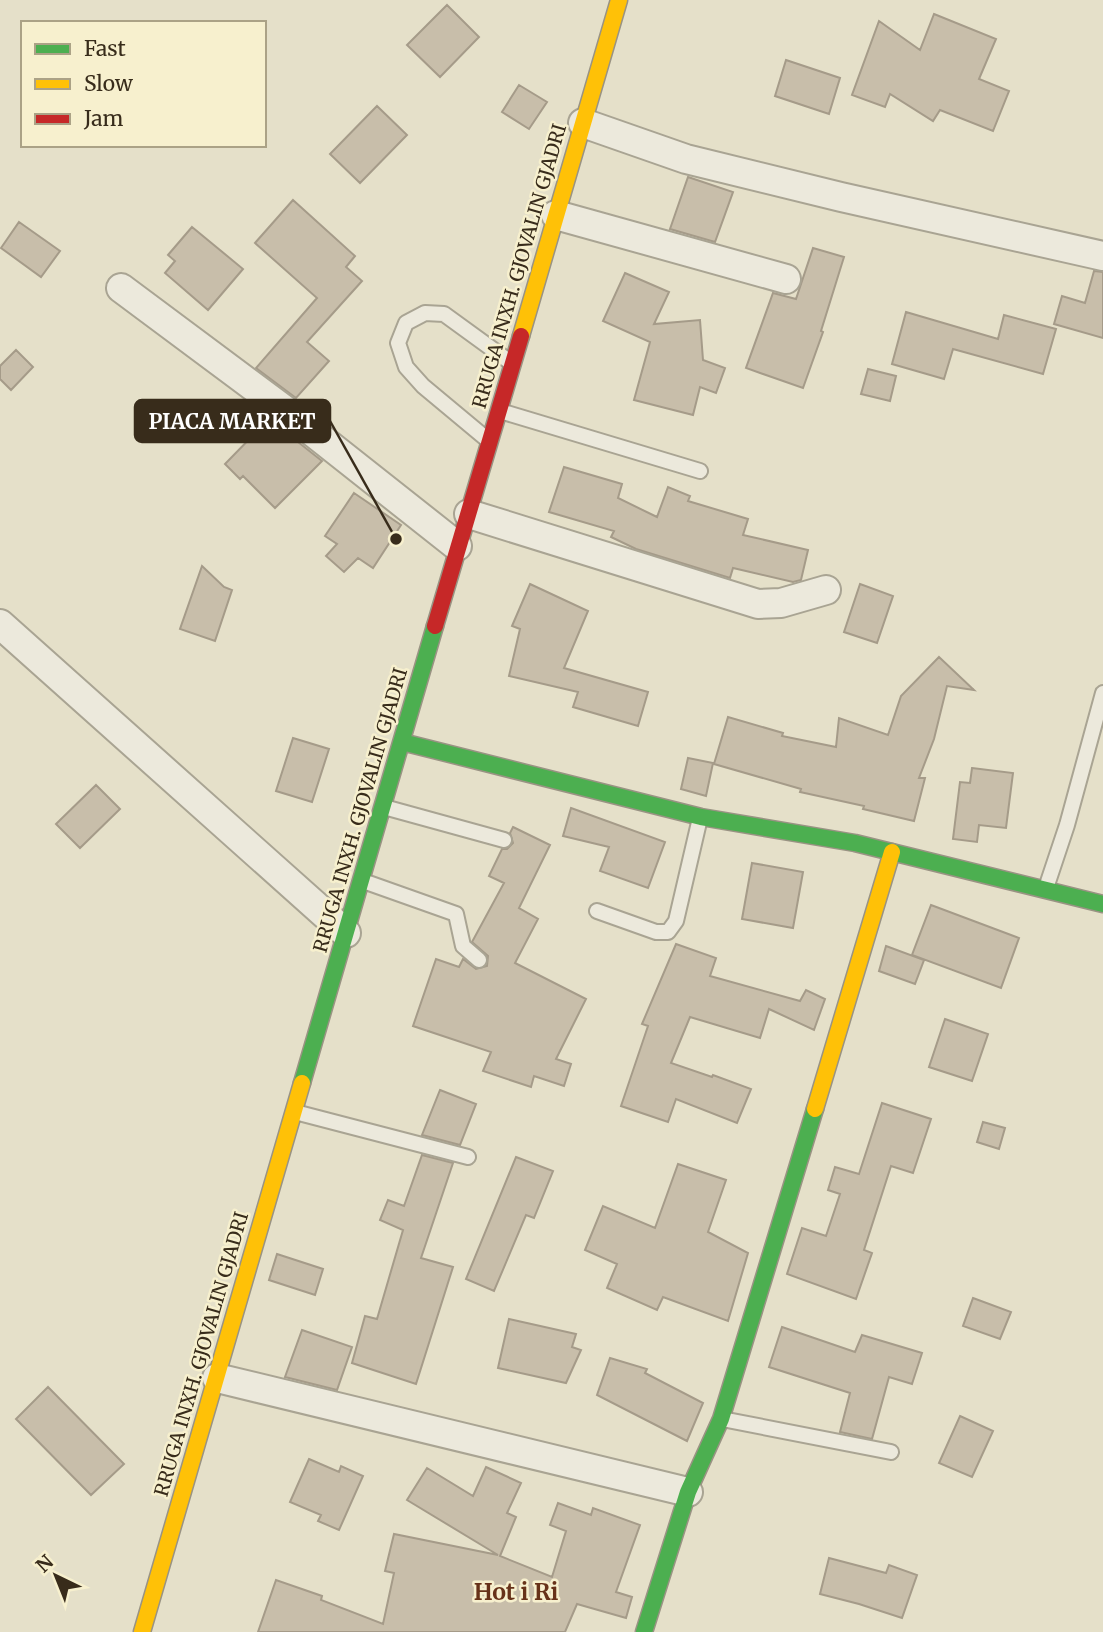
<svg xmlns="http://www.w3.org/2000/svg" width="1103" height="1632" font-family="Merriweather,serif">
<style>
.building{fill:#c8beaa;stroke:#a59b89;stroke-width:2}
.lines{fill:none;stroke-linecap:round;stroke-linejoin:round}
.lane-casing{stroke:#a9a493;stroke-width:18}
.street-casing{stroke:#a9a493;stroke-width:32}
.fast-casing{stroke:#999383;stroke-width:19}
.slow-casing{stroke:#999383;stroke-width:19}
.jam-casing{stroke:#999383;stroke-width:19}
.lane{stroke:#ece9dc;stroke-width:14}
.street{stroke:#ece9dc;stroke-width:28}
.fast{stroke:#4caf50;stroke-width:16}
.slow{stroke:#ffc107;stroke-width:16}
.jam{stroke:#c62828;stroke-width:16}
.labels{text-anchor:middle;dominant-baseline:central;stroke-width:5;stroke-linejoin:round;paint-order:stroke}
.street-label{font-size:19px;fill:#382c1b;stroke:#f7f0ce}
.quarter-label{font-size:23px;font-weight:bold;fill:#673219;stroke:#f7f0ce}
.leader{fill:none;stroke:#382c1b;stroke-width:2.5}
.callout-dot{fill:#382c1b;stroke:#f7f0ce;stroke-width:2.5}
.callout{fill:#382c1b;stroke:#382c1b;stroke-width:2.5}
.callout-label{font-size:21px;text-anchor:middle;font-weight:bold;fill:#fff}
</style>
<rect width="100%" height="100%" fill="#e5e0c9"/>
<path class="building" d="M447,5L479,37L440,77L407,45Z
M934,14L996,39L979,79L1009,91L993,131L940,110L933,121L890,94L885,107L852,95L879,21L920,50Z
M786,60L840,78L829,114L775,96Z
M519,85L547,102L529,129L502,112Z
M377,106L407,135L360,183L330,154Z
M688,177L733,192L715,242L670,229Z
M293,200L355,256L346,267L362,281L307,342L329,361L296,398L256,368L317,298L255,243Z
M19,222L60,251L41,277L1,248Z
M192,227L243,269L208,310L165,273L175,261L168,255Z
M813,248L844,257L821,331L823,332L803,388L746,368L773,293L796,299Z
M1094,271L1103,272V338L1054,324L1062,296L1085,303Z
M625,273L669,292L654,324L700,320L703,360L725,368L716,393L700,387L693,415L634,400L650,342L603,321Z
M906,312L998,339L1004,315L1056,329L1043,374L953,349L944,379L892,364Z
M16,350L33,367L11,390L0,379V366Z
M868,369L896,376L890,401L861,394Z
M269,419L322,461L275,508L243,476L240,479L225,464Z
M564,467L622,484L618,498L657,517L668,487L690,496L688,501L748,519L743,535L808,550L801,580L793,582L733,568L730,578L636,549L611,537L614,531L549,512Z
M354,493L401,525L373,568L358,558L344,572L326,556L337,544L325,536Z
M202,566L224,587L232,590L215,641L180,629Z
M530,584L588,611L564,668L648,692L638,726L573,707L578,692L509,676L520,629L512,626Z
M860,584L893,596L877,643L844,632Z
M939,657L974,690L947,686L934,739L919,778H925L914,821L863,809L864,806L800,792L801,789L714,764L728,717L783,733L782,736L836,747L839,718L888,735L901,696Z
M293,738L329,749L312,802L276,791Z
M688,758L713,763L706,796L681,789Z
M972,768L1013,773L1006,828L979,825L977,842L953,839L960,782L970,783Z
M96,785L120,809L80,848L56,824Z
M571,808L665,842L648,888L600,871L609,847L563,836Z
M513,827L550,845L519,908L538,919L515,963L586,999L556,1059L571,1064L564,1086L534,1076L531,1087L483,1071L491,1052L413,1026L436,959L459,967L463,959L476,969L487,966L488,956L472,942L504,883L489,876L502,849H507L513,843L510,833Z
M752,863L803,872L793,928L742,919Z
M931,905L1019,938L1001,988L912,955Z
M676,944L716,958L710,976L800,1001L806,990L825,999L814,1030L769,1009L760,1038L690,1017L671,1063L712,1077L713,1075L751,1089L737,1123L676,1099L668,1122L621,1106L648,1026L642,1024Z
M886,946L924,960L915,984L879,971Z
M945,1019L988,1034L972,1081L929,1067Z
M440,1090L476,1104L460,1145L422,1135Z
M882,1103L931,1119L913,1173L891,1166L864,1250L872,1253L856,1299L787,1274L802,1228L826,1236L840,1194L828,1190L835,1167L859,1174Z
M983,1122L1005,1128L999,1149L977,1142Z
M422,1155L453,1163L421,1258L453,1267L416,1384L352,1363L365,1316L377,1319L403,1230L380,1220L388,1200L404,1206Z
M516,1157L553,1171L534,1218L526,1215L494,1291L466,1279Z
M678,1164L726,1180L708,1232L748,1253L728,1321L663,1297L657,1310L607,1288L617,1264L585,1250L603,1206L655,1228Z
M277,1254L323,1269L315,1295L269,1280Z
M973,1298L1011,1312L1000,1339L963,1326Z
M509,1319L576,1334L572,1347L581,1350L566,1383L498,1368Z
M782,1327L855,1352L862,1335L922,1353L912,1384L889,1377L872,1439L840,1432L850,1393L769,1367Z
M302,1330L352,1347L337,1390L285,1377Z
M610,1358L647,1369L645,1373L703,1403L687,1441L597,1395Z
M48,1387L124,1464L91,1495L16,1419Z
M960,1416L993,1431L972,1477L939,1463Z
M309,1459L339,1472L341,1466L363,1476L339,1530L318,1521L321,1515L290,1502Z
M486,1467L521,1483L507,1513L516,1517L500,1556L552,1577L566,1531L550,1525L558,1503L591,1515L593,1508L640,1525L616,1592L632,1597L626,1618L577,1604L565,1632H258L276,1580L322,1596L321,1600L383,1624L394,1573L385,1571L394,1534L498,1555L407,1500L427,1468L473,1496Z
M829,1558L886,1573L889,1565L917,1575L902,1618L859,1604L820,1594Z"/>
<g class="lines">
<g class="lane-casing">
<path id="lane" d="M500,411L700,471
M489,441L423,386L406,367L398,343L406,323L425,313L444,314L510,362
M384,807L504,840
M363,881L456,914L463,946L479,960
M1046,888L1067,825L1103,693
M597,911L656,932H668L676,921L700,818
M295,1112L468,1157
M722,1419L891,1452"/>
</g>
<g class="street-casing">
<path id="street" d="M583,123L686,159L841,197L1103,256
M556,215L786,279
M121,288L290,414L457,546
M469,514L758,604L781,603L826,590
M0,624L346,933
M217,1378L688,1492"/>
</g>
<g class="fast-casing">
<path id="fast" d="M402,742L701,817L855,843L1103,904
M302,1083L435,626
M644,1632L688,1492L721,1419L815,1109"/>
</g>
<g class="slow-casing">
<path id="slow" d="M521,336L619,0
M815,1109L892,852
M142,1632L302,1083"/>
</g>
<g class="jam-casing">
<path id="jam" d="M435,626L521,336"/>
</g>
<use href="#lane" class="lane"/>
<use href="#street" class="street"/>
<use href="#fast" class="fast"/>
<use href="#slow" class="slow"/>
<use href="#jam" class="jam"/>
</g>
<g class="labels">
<g class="street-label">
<text transform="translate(519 266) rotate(-74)">RRUGA INXH. GJOVALIN GJADRI</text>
<text transform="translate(360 810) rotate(-74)">RRUGA INXH. GJOVALIN GJADRI</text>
<text transform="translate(201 1354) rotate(-74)">RRUGA INXH. GJOVALIN GJADRI</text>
</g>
<g class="quarter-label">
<text x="516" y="1591">Hot i Ri</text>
</g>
</g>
<path class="leader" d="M396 539L330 421"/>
<circle class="callout-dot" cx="396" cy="539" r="7"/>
<rect class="callout" x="135" y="400" width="195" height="42" rx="7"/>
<g class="callout-label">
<text x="232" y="429">PIACA MARKET</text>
</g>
<rect x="21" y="21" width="245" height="126" fill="#f7f0ce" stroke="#aba286" stroke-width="2"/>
<rect x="35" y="44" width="35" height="10" fill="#4caf50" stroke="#aba286" stroke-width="2"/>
<text x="84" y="56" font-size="21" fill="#382c1b">Fast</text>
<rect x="35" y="79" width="35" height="10" fill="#ffc107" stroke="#aba286" stroke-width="2"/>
<text x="84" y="91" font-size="21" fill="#382c1b">Slow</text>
<rect x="35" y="114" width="35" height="10" fill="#c62828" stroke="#aba286" stroke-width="2"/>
<text x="84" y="126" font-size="21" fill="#382c1b">Jam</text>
<g transform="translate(56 1576) rotate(317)" stroke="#f7f0ce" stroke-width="5" paint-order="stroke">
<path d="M0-5L12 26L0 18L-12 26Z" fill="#382c1b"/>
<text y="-10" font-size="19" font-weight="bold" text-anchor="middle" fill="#382c1b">N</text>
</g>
</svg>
